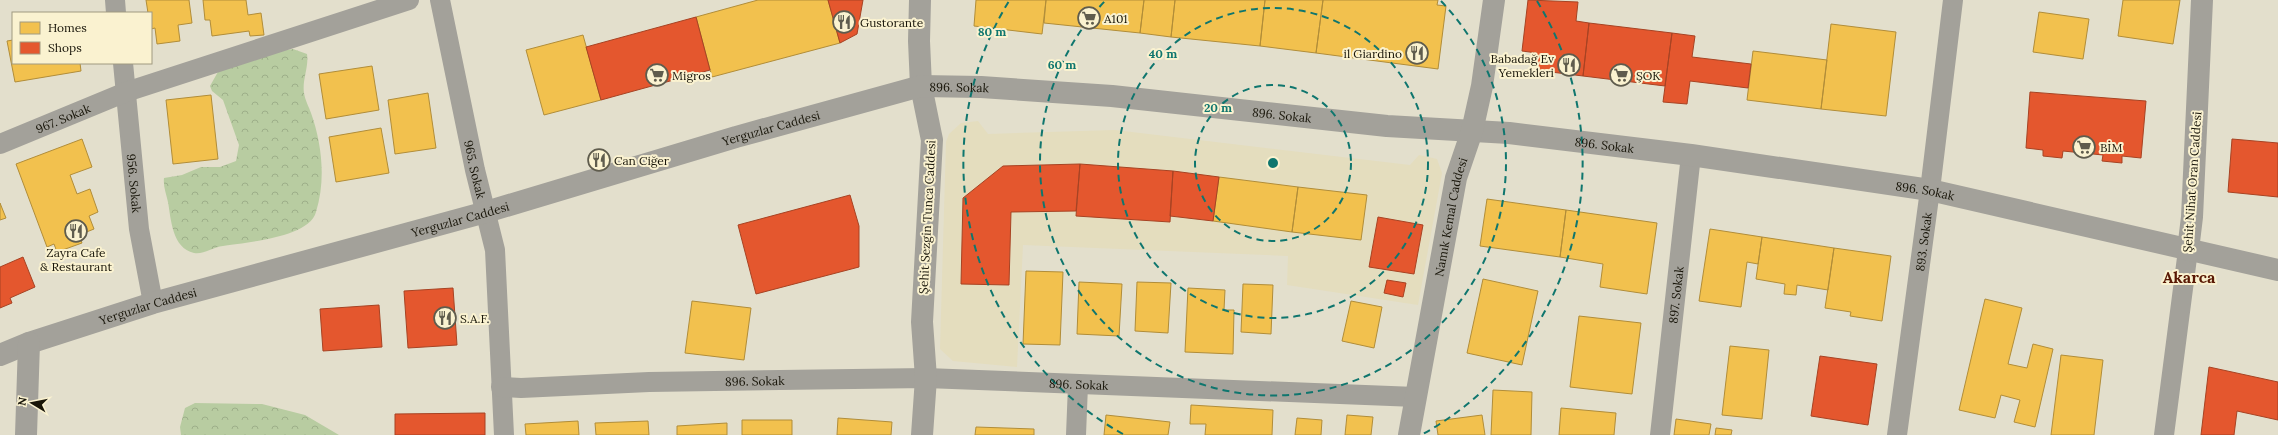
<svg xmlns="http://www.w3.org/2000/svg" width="2278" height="435" font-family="Lora,serif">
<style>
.built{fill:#e4ddbe}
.forest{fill:url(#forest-crowns)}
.homes{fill:#f2c14e;stroke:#b18d39}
.shops{fill:#e4572e;stroke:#a74323}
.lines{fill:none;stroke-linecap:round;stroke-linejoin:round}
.minor{stroke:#a3a19a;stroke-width:20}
.tertiary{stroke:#a3a19a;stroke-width:22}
.ring{fill:none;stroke:#0f766e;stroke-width:2;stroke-dasharray:7 5}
.labels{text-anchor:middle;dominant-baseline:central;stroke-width:4;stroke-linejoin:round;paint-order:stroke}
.poi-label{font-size:12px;fill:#181509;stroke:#faf2d0;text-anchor:start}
.street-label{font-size:12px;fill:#181509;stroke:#faf2d0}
.district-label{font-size:16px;font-weight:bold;fill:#591804;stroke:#faf2d0}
.centre{fill:#0f766e;stroke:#faf2d0;stroke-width:2}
.ring-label{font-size:12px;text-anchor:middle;font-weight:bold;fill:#0f766e;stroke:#faf2d0;stroke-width:4;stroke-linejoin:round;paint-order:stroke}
</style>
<defs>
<pattern id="forest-crowns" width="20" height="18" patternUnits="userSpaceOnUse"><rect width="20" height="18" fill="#b8cca1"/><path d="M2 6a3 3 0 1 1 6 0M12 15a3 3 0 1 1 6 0" fill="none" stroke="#9dae89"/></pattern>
</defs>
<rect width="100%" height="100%" fill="#e3dfcc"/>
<path class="built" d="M978,121L988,134L1115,130L1410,165L1419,155L1437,159L1442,173L1418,305L1287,285L1288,256L1023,245L1017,367L953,361L940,349L946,142L949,134L961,123Z"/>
<path class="forest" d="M293,49L307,54C309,67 302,80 304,93C305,100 309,107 311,113C322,144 326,180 316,212C309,238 246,242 223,246C213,247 203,255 194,253C172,248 171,219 168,202C166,193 163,186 164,178L182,175L201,167H220L236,161L239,145L223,100L212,91L210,86L219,70L279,51Z
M195,403L262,404L305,415L339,435H181L180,427L185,408Z"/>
<path class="homes" d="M146,0H189L192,23L178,25L180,41L157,44L155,28L151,29V13H148Z
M203,0H246L248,15L261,13L264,35L250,36L249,31L212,36L210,20H205Z
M758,0H828L840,43L712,77L696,17Z
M976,0H1046L1042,34L974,26Z
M1046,0H1144L1140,33L1044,23Z
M1144,0H1175L1171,37L1140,33Z
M1175,0H1265L1260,46L1171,37Z
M1265,0H1323L1316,53L1260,46Z
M1323,0H1438L1437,5L1446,6L1438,69L1316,53Z
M2123,0H2180L2173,44L2118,36Z
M2039,12L2089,19L2083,59L2033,52Z
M1831,24L1896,32L1886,116L1821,109Z
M583,35L601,100L544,115L526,50Z
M13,40V63H80L81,71L15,82L7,41Z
M1753,51L1827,60L1821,109L1747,100Z
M372,66L379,110L326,119L319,74Z
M428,93L436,148L395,154L388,100Z
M211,95L218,159L173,164L166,100Z
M381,128L389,173L336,182L329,137Z
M82,139L92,167L70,175L77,194L90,189L98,212L89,216L94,229L79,235L82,243L57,252L54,244L47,247L16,164Z
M1219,177L1298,187L1292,232L1213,221Z
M1298,187L1367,195L1361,240L1292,232Z
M1487,199L1566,210L1560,257L1480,246Z
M0,203L6,218L0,220Z
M1566,210L1657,223L1647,294L1600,287L1603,264L1560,257Z
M1710,229L1762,237L1758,264L1747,262L1741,307L1699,301Z
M1762,237L1834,248L1828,290L1797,285L1796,295L1784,294L1785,284L1756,279Z
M1834,248L1891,256L1882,321L1850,316L1851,312L1825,308Z
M1026,271L1063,272L1060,345L1023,344Z
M1483,279L1538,291L1522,365L1467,353Z
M1079,282L1122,284L1119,336L1077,334Z
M1137,282L1171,283L1168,333L1135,331Z
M1243,284L1273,285L1271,334L1241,332Z
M1188,288L1225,290L1224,310H1234L1233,354L1185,352Z
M1985,299L2022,308L2008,364L2027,368L2033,344L2053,349L2035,427L2014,422L2020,400L2001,395L1995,418L1959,410Z
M692,301L751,308L744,360L685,353Z
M1351,301L1382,307L1374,348L1342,341Z
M1579,316L1641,323L1632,394L1570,387Z
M1730,346L1769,350L1762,419L1722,415Z
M2061,355L2103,360L2094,435H2051Z
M1493,390L1532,392L1531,435H1491Z
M1191,405L1273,410L1272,435H1205L1206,424H1190Z
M1561,408L1616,413L1614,435H1559Z
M1106,415L1170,422L1168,435H1104Z
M1347,415L1373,417L1371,435H1345Z
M1482,415L1485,435H1438L1436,421Z
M838,418L892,422L891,435H837Z
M1297,418L1322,420L1321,435H1295Z
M1676,419L1711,424L1709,435H1674Z
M742,420H792V435H742Z
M578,421L579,435H526L525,424Z
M648,421L649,435H596L595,423Z
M727,423V435H677V426Z
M976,427L1034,429V435H975Z
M1716,428L1732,430L1731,435H1715Z"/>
<path class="shops" d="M828,0H863L857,34L840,43Z
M1528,0L1578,2L1576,21L1589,23L1583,76L1535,70L1537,53L1522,51Z
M696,17L710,70L601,100L586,47Z
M1589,23L1672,33L1665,86L1583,76Z
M1672,33L1695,36L1692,57L1751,64L1748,88L1690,81L1687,104L1663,102Z
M2030,92L2146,101L2141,158L2122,156V163L2102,161L2103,155L2063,151L2062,158L2043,156V150L2026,148Z
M2232,139L2278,143V197L2228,192Z
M1080,164L1173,171L1170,222L1076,216Z
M1080,164L1076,211L1011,212L1009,285L961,284L963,198L1003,166Z
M1173,171L1219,177L1213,221L1170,216Z
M850,195L859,226V267L756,294L738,225Z
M1378,217L1423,225L1414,274L1369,267Z
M23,257L35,287L10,298L12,303L0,308V267Z
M1387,280L1406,283L1403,297L1384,293Z
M453,288L457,345L408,348L404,291Z
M379,305L382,347L323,351L320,309Z
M1820,356L1877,364L1868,425L1811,416Z
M2209,367L2278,382V420L2237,411L2234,435H2201Z
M485,413V435H395V414Z"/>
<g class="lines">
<g class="minor">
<path d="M115,0L116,13"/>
<path id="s1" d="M440,0L475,170L495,250L504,435"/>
<path id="s2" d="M123,63L139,229L153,303"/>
<path id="s3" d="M0,144L126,92L409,0"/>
<path id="s4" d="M501,387L521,388L649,382L926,378L1416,397"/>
<path d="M1076,435L1078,385"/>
<path id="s5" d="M1660,435L1691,155"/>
<path id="s6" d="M1897,435L1930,190L1953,0"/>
<path d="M2164,435L2188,250"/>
</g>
<g class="tertiary">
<path d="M920,0L919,41L921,86L932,140L922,322L926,378L922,435"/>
<path d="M2188,250L2192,217L2202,0"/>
<path id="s7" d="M0,355L29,343L153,303L486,212L736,137L921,86L981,87L1112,96L1387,126L1509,133L1691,155L1930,190L2278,270"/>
<path d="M26,435L29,343"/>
<path id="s8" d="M1409,435L1456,178L1472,131L1482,86L1494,0"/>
</g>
</g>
<g class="ring">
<circle cx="1273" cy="163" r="78"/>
<circle cx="1273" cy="163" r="155"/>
<path d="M1441 1A233 233 0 1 1 1105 1"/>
<path d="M1123 434A310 310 0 0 1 1009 1M1537 1A310 310 0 0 1 1423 434"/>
</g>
<defs>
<g id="supermarket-ring" transform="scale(1.15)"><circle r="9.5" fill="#faf2d0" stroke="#5f5c4d" stroke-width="1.5"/><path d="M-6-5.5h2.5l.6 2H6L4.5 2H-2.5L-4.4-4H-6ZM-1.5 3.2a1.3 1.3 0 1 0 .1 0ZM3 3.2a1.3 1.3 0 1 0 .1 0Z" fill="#5f5c4d"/></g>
<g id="restaurant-ring" transform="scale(1.15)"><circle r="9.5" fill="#faf2d0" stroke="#5f5c4d" stroke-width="1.5"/><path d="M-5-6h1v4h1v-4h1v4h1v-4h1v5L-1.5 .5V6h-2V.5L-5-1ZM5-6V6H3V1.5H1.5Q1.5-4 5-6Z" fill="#5f5c4d"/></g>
</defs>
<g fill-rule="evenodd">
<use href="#supermarket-ring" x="1089" y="18"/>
<use href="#restaurant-ring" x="844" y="22"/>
<use href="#restaurant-ring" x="1417" y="53"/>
<use href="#restaurant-ring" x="1569" y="65"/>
<use href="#supermarket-ring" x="657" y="75"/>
<use href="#supermarket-ring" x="1621" y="75"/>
<use href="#supermarket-ring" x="2084" y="147"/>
<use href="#restaurant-ring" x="599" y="160"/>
<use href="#restaurant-ring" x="76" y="231"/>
<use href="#restaurant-ring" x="445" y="318"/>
</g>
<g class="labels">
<g class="poi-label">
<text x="1104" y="18">A101</text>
<text x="860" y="22">Gustorante</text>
<text x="1402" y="53" text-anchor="end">il Giardino</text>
<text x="1554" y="58" text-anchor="end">Babadağ Ev<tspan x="1554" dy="14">Yemekleri</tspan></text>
<text x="672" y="75">Migros</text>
<text x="1636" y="75">ŞOK</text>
<text x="2100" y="147">BİM</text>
<text x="614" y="160">Can Ciğer</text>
<text x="76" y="252" text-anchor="middle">Zayra Cafe<tspan x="76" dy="14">&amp; Restaurant</tspan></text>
<text x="460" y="318">S.A.F.</text>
</g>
<g class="street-label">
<text stroke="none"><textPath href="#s7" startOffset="998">896. Sokak</textPath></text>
<text stroke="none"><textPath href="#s7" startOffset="1322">896. Sokak</textPath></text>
<text stroke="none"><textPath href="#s3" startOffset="68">967. Sokak</textPath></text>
<text stroke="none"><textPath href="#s7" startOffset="804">Yerguzlar Caddesi</textPath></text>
<text stroke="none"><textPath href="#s7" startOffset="1646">896. Sokak</textPath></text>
<text stroke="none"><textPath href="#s1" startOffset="173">965. Sokak</textPath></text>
<text transform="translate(2192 182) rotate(-86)">Şehit Nihat Oran Caddesi</text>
<text stroke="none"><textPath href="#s2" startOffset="121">956. Sokak</textPath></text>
<text stroke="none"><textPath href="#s7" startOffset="1970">896. Sokak</textPath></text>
<text transform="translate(927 217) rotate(-87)">Şehit Sezgin Tunca Caddesi</text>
<text stroke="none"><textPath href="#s8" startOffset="222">Namık Kemal Caddesi</textPath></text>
<text stroke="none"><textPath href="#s7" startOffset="480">Yerguzlar Caddesi</textPath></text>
<text stroke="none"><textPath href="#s6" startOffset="195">893. Sokak</textPath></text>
<text stroke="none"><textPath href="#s5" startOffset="141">897. Sokak</textPath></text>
<text stroke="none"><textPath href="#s7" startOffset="156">Yerguzlar Caddesi</textPath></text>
<text stroke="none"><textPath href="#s4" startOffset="254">896. Sokak</textPath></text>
<text stroke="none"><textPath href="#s4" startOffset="578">896. Sokak</textPath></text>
</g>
<g class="district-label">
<text x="2189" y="277">Akarca</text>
</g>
</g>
<circle cx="1273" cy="163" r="6" class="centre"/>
<g class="ring-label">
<text x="992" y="36">80 m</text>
<text x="1163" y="58">40 m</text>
<text x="1062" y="69">60 m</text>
<text x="1218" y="112">20 m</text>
</g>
<rect x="12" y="12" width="140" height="52" fill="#faf2d0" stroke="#a09a80"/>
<rect x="20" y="22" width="20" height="12" fill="#f2c14e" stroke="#a09a80"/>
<text x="48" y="32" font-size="12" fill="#181509">Homes</text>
<rect x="20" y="42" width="20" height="12" fill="#e4572e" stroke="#a09a80"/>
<text x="48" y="52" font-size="12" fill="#181509">Shops</text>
<g transform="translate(32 403) rotate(280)" stroke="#faf2d0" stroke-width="3" paint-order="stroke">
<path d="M0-3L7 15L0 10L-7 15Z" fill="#181509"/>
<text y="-6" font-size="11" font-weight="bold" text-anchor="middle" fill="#181509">N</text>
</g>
</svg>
